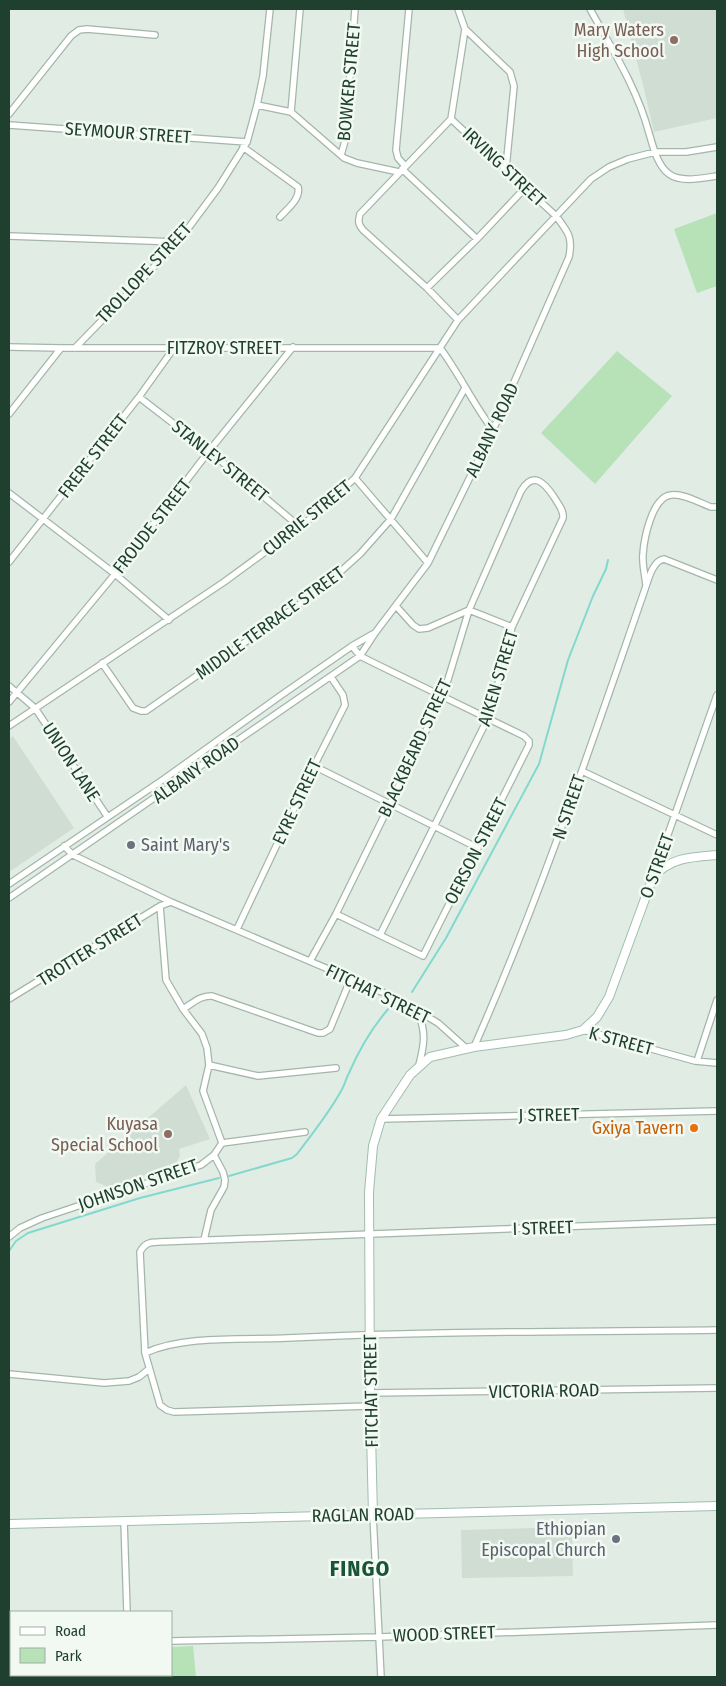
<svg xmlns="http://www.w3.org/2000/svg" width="726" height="1686" font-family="'Fira Sans Condensed',sans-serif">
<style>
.built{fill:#cfddd3}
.green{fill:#b7e1b7}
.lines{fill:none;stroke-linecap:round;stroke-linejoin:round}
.stream{stroke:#83d8ce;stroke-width:2}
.street-casing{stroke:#a3b6aa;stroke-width:8}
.secondary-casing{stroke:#a1bdac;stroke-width:10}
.street{stroke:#fff;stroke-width:5.5}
.secondary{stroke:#fff;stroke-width:8}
.education-dot{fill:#8d6e63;stroke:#f2f9f3;stroke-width:2}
.worship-dot{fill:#6b7280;stroke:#f2f9f3;stroke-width:2}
.food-dot{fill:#e8710a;stroke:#f2f9f3;stroke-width:2}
.labels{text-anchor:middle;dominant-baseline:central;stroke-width:5;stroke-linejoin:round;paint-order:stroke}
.education-label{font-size:18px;fill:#785e54;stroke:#f2f9f3;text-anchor:end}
.street-label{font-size:18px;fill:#1f402e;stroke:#f2f9f3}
.worship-label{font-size:18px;fill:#5b616d;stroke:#f2f9f3;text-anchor:start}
.food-label{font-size:18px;fill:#c56008;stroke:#f2f9f3;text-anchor:end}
.district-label{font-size:22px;font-weight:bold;letter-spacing:1px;fill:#195435;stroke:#f2f9f3}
</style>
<rect width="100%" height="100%" fill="#e1ede4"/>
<path class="built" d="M623,9H717V118L654,132L644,89Z
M13,736L74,828L9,872V739Z
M186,1085L210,1139L179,1149L180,1156L176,1163L111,1188L96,1182L95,1164Z
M572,1527L573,1576L462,1578L461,1530Z"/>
<path class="green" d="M717,213V286L697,293L674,229Z
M617,351L672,396L595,484L541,433Z
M193,1646L196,1677H84V1675H171V1647Z"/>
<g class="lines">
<path class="stream" d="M412,992L446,938L539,764L568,660L593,596L606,569L608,560
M229,1176L292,1158L297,1154C313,1133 329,1113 341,1091C345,1085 346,1078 349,1073C359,1050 373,1026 390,1007
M9,1251L16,1241L28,1233L140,1198L219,1178"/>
<g class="street-casing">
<path id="street" d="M458,9L465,29L510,72L514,86L506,168
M590,9C612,49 637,88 649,133C653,146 657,165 669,174C681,183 703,178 717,176
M257,105L291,112L344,158L357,163L399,172
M291,112L300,9
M9,114L71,36L79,30L87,29L155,35
M451,119L360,214C358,221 358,224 363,230L427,288L458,320
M451,119L465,29
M9,125L247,142
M243,147L298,187C301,199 287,209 280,217
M341,155L345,141L355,9
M405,166L398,158L396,150L409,9
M402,169L477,239
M9,236L178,242
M427,288L477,239L525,188
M9,347L61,348H440C459,373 473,404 493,430
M75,348L178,242L218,188L247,142L257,105L263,76L270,9
M139,397L209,451L300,527
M9,414L61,348
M355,478L428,563
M9,493L115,574L169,620
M9,562L139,397L174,348
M646,585C645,575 642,564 643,554C644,539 652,497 671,495C683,493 700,503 711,507H717
M396,606L413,625L419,629L428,628L469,610L512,627
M102,663L133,708L141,711H146L320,590L360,554L391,519L465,388
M9,686L35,708L107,816
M9,702L115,574L209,451L293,347
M9,726L224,582L310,519L355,478L458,320L591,179L609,167L628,159L655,152H686L717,147
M314,766L478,848
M582,771L717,835
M64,846L73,855L171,902L396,998L438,1023L466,1048
M653,877L717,695
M9,884L164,779L280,696L352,646L373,634
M9,898L360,656L375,633L428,563L493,430L569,257C573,237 568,232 556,216L451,119
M336,914L423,956L529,745V741L524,736L374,663L360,656L352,646
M237,929L314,766L345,705L343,695L331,677
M310,961L336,914L443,696L469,610L521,491C533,471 544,482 554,497C558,504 564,510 563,518L512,627L505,659L488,718L380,935
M9,999L160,906L171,902
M183,1009C193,1003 201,995 212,996L318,1033H323L330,1029L351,978
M417,1009C426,1032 425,1042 419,1065
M583,1030L695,1061L717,1063
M474,1047C540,898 591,745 644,592C648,581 652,561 664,559L717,580
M697,1061L717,1000
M209,1065L258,1076L336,1068
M381,1119L717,1111
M222,1143L305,1132
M9,1237L20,1228L42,1218L201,1165L214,1155L222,1143L203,1091L209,1065L207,1048L202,1034L183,1009L166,980L160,906
M204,1240L211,1210L224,1187L225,1180L223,1172L214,1155
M145,1353C184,1335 244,1340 287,1338C430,1331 574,1332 717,1330
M9,1374L104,1383L129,1381L139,1377L149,1369
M370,1393L717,1388
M370,1406L174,1412L167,1410L160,1405L145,1353L140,1252C144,1244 149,1242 158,1242L717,1221
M373,1515L381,1677
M124,1521L127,1612
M171,1641L379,1637L717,1625
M9,1643H11"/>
</g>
<g class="secondary-casing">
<path id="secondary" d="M373,1515L370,1393L369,1192L373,1146L381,1119L410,1075L430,1057L474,1047L566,1035L583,1030L597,1017L609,997L653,877C671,857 692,857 717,855
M9,1524L717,1506"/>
</g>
<use href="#street" class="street"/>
<use href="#secondary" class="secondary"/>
</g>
<g class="education-dot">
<circle cx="674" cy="40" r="5"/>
<circle cx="168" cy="1134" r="5"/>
</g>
<g class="worship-dot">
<circle cx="131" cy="845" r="5"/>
<circle cx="616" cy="1539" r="5"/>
</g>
<circle class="food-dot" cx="694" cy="1128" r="5"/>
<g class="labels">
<g class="education-label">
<text x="664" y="30">Mary Waters<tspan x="664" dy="21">High School</tspan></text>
<text x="158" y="1124">Kuyasa<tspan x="158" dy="21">Special School</tspan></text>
</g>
<g class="street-label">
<text transform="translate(349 82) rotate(-85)">BOWKER STREET</text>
<text transform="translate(128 133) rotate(4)">SEYMOUR STREET</text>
<text transform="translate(504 167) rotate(43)">IRVING STREET</text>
<text transform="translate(144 273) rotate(-47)">TROLLOPE STREET</text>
<text x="224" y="348">FITZROY STREET</text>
<text transform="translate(492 430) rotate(-65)">ALBANY ROAD</text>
<text transform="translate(93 456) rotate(-52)">FRERE STREET</text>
<text transform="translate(220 461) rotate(39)">STANLEY STREET</text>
<text transform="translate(307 518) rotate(-39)">CURRIE STREET</text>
<text transform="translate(152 526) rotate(-52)">FROUDE STREET</text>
<text transform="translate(270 623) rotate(-36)">MIDDLE TERRACE STREET</text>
<text transform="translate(498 678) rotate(-73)">AIKEN STREET</text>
<text transform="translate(415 748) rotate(-65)">BLACKBEARD STREET</text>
<text transform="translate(71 762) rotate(57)">UNION LANE</text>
<text transform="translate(196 770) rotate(-35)">ALBANY ROAD</text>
<text transform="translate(297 802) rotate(-65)">EYRE STREET</text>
<text transform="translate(569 807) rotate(-71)">N STREET</text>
<text transform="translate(476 851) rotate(-63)">OERSON STREET</text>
<text transform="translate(657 866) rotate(-70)">O STREET</text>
<text transform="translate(90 950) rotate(-32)">TROTTER STREET</text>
<text transform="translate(378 994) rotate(26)">FITCHAT STREET</text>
<text transform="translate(621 1041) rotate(15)">K STREET</text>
<text transform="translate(549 1115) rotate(-1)">J STREET</text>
<text transform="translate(138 1185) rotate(-19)">JOHNSON STREET</text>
<text transform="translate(543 1228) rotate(-2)">I STREET</text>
<text transform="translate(371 1391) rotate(-91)">FITCHAT STREET</text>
<text transform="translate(544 1391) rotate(-1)">VICTORIA ROAD</text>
<text transform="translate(363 1515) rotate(-1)">RAGLAN ROAD</text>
<text transform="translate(444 1634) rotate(-2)">WOOD STREET</text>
</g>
<g class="worship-label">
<text x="141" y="845">Saint Mary's</text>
<text x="606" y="1529" text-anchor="end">Ethiopian<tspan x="606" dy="21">Episcopal Church</tspan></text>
</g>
<g class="food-label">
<text x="684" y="1128">Gxiya Tavern</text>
</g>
<g class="district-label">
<text x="360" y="1568">FINGO</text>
</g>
</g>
<rect width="726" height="1686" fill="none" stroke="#1f402e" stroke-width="20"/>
<rect x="10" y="1611" width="162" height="65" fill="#f2f9f3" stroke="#9eafa4"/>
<rect x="20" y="1627" width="25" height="8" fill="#ffffff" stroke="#9eafa4"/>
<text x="55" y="1636" font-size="15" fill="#1f402e">Road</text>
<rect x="20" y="1648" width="25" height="15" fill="#b7e1b7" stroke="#9eafa4"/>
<text x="55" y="1661" font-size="15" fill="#1f402e">Park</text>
</svg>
